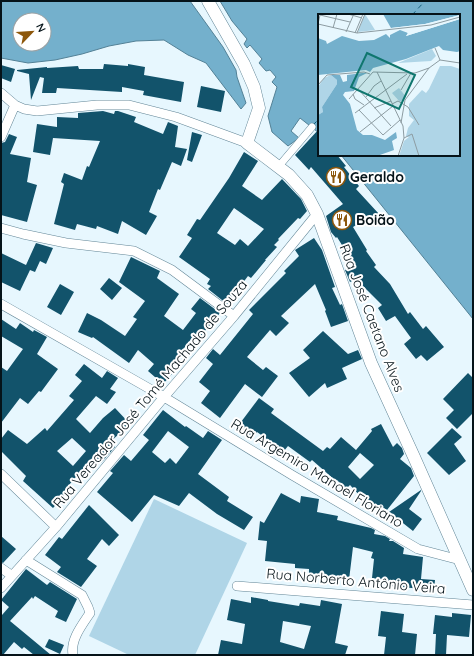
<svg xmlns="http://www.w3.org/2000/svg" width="474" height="656" font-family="Quicksand,sans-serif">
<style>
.green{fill:#afd5e7}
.water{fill:#74b0cc;stroke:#538196;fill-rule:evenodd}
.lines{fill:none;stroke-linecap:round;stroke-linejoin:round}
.ferry{stroke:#14607c;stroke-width:1;stroke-dasharray:5 4;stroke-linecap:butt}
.building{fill:#12536b;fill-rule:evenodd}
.pedestrian-casing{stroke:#628697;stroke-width:8}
.minor-casing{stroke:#628697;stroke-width:10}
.tertiary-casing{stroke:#628697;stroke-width:13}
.pedestrian{stroke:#fff;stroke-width:7}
.minor{stroke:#fff;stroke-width:9}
.tertiary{stroke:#fff;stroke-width:12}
.labels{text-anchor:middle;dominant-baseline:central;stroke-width:4;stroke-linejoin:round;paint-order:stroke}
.poi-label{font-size:14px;font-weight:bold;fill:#051319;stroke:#fff;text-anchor:start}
.street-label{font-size:14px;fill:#051319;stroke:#fff}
.inset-river{fill:none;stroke:#74b0cc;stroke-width:2}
.inset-road{fill:none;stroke:#8d9ca2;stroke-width:1}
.view{fill:#0f766e;fill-opacity:0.15;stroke:#0f766e;stroke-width:2}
.inset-edge{fill:none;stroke:#051319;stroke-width:2}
</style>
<rect width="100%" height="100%" fill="#e7f7fe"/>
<path class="green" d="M154,499L247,543L195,655H129L89,636Z"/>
<path class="water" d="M1,1H190L223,47L236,70L237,77L246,103L241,109L206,63L188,55L164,40L136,41L109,46L82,54L55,60L28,63L1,58ZM20,20H44V44H20Z
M220,1H473V319L341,155H459V15H319V133L300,118L291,131L299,138L288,146L272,132L268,116L277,87L272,82L276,77L270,70L266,71L259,63L262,59L250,45L247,48L244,44L247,39L232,21Z"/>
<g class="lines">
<path class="ferry" d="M412,15L425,1
M313,125L319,119"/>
</g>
<path class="building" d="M104,64L128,66V64L145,67L144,75L184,82L181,102L143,95L144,91L122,87V92L57,88L56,93H42L44,78L40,77L31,100L29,74L17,71V70L47,67V68L78,66L79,69H103Z
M1,65L15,69L11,82L1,78Z
M201,86L225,91L221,112L197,107Z
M103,111L114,114L115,111H118L136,117L134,122L163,134L168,122L178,126L175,147L187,149L181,166L172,162L160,190L158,189L149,212L157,216L146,235L122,221L118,234L97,226L96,229L77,224L75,230L54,224L64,184L61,182L64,173L82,180L87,166L89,167L100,141L53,138L50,155L33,152L37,124L57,127V117L78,118V113Z
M319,129V155H337L346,166L344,167L359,186L356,189L379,214L373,221L369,217L353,227L367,250L366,251L376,265L374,267L390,284L408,314L410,312L423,329L426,326L444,347L427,361L421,355L416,359L404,344L411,338L395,316L386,321L378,308L382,305L356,279L350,282L345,270L355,266L337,237L336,238L331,232L326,216L343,204L311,167L309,170L295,155Z
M192,132L202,135L192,162L187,160Z
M9,134L17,137L10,154L31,158L27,182L37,185L27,222L1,215V143L5,142Z
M244,152L258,161L242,186L262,200L282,179L301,199L307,211L300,219L298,218L278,239L279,240L274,245L277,247L265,260H266L251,278L248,276L227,304L208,289L211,286L207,284L210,279L179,257L192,238L187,235L197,219L200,220L229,178ZM234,208L264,229L248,246L240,239L235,245L217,233Z
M314,238L322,250L335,287L332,288L340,305L342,304L348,321L331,327L325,311L326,310L315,284L281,316L289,323L276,336L270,330L247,357L263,370L266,367L278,376L262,397L245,384L220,418L201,403L210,391L199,382L213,364L206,358L213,349L220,355L253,314L249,310L286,273L284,271L299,256L295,250Z
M36,243L53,248L46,264L40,261L35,272L30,270L20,291L1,282V253L26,265Z
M131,257L160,271L157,278L179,294L164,316L183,330L196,313L191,309L200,298L220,313L199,338L195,334L167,370L172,374L163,384L148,371L154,364L138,350L129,363L93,337L92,338L78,332L87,313L101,320L125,336L137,319L133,317L145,301L119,282Z
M109,278L122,288L112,300L100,289Z
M60,284L74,292L61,315L47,307Z
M1,319L16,329L20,323L33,332L34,330L47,337L37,354L58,369L41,392L39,391L28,404L20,398L1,423V367L7,371L23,349L1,336Z
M323,331L348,354L358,350L362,359L342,368L347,379L327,388L325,383L309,397L289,373L310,358L303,350Z
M84,364L102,378L107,371L118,378L110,389L116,392L107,404L96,396L76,419L90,433L103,418L115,408L130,424L109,443L115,447L101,463L93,457L69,485L71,488L53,508L23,481L26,476L1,451V439L8,430L27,444L45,428L47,431L74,400L69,396L82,381L75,375ZM72,438L86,451L73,466L57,451Z
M468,373L473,378V413L457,429L446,418L454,410L443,399Z
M259,398L274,409L271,413L323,451L327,447L330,449L341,437L356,450L372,431L371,429L381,424L393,447L397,443L402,448L404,454L400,459L411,468L414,476L387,510L379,505L376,507L362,496L361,497L350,485L346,489L337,480L336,481L312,460L310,462L288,446L284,451L257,432L253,437L238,426ZM360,453L374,465L360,479L348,467Z
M163,410L185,427L186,426L203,438L208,431L222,440L198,474L229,497L227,501L253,517L244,530L217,514L189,493L179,506L154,495L132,522L97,492L113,473L110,471L124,455L131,461L149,440L143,435ZM168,431L189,447L176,464L170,458L165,463L152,452Z
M452,428L462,437L454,444L466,461L449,475L427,453Z
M421,490V491L409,509L422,519L413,531L389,512Z
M281,493L300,503L301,496L319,499L317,512L338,516L337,520L371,528L375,530L374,534L385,536L390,539L389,541H393L404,548L403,554L423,557L421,579L435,580L434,590L389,586V581L372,578L374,559L371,558L373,552L353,547L349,580L309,575V569L295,568V564L265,561L267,541L258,540L260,521L264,523Z
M89,505L119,535L109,546L102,539L87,559L97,566L81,587L57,572L61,567L45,555L59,537L62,539Z
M1,536L16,549L3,563L1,562Z
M26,569L47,585L50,582L77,599L66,622L55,617L58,611L35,596L33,599L32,597L10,621L51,655H34L24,647L22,649L14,642L3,655H1V613L2,615L9,607L1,600Z
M251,597L268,600V601L299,606L300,603L320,606L321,600L342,604L335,643L348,646L345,655H218L221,640L242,644L245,624L227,620L231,599L251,603ZM283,621L311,626L304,649L280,642Z
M381,611L404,614L402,632L417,634L415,655H384L386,637L378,636Z
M452,613L471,615L469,637L447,635L446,655H435L436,634H433L435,615L452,617Z
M49,639L64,645L60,654L45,647Z"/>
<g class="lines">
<g class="pedestrian-casing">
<path id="pedestrian" d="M279,166L312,127"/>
</g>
<g class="minor-casing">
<path id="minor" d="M1,93L15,105L24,109L37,111L97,105H129L176,117L247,143
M1,137L15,105
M1,228L23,234L66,243L134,251L172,270L234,316
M1,304L164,397L292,475L418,549L460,560
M1,474L56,527
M26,560L82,595L88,607L90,613C82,625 70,640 73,655
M1,568L11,575
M237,586L473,605
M1,588L56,527L164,397L234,316L317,214"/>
</g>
<g class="tertiary-casing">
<path id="tertiary" d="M208,1L244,64L254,87L259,108L247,143L289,175L307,195L317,214L371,363L414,457L473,590"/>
</g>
<use href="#pedestrian" class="pedestrian"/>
<use href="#minor" class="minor"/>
<use href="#tertiary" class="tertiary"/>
</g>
<defs>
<g id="restaurant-ring" transform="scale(1)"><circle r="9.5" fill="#fff" stroke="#8d570b" stroke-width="1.5"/><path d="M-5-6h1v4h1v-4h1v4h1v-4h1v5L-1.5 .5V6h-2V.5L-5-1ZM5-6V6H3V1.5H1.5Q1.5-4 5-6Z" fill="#8d570b"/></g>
</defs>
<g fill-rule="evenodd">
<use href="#restaurant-ring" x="336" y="177"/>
<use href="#restaurant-ring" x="342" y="220"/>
</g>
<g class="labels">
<g class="poi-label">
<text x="350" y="177">Geraldo</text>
<text x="356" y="220">Boião</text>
</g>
<g class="street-label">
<text transform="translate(372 318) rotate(69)">Rua José Caetano Alves</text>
<text transform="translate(150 394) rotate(-50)">Rua Vereador José Tomé Machado de Souza</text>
<text transform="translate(317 473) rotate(31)">Rua Argemiro Manoel Floriano</text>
<text transform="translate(356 581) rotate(5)">Rua Norberto Antônio Veira</text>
</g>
</g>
<g transform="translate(318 14)">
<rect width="142" height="142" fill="#e7f7fe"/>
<path d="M47,0L57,16L40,18ZM114,35L118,42L113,47L80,49ZM122,52H133L142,55V142H81L86,127L91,123L88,122L90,114L96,106L91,102V90L104,76L108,79L111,75ZM13,61L19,66V70L4,93L5,98L0,101V73L6,64ZM81,74L88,83L82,88L74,79Z" fill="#afd5e7"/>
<path d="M65,0H142V1L107,10L73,14ZM142,5V37L139,38L125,36L121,32L126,30L88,45L55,54L52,58L48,56L0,61V24L8,27L9,30L24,22L41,27L56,26L68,20L72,24V21L82,16L90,19L88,22ZM44,59H49L41,63L36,77L27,78L25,81L32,90L39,116L45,121H54L67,126L78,118L79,124L74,127L76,136L59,142H0V101L5,98L4,93L19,70V66L13,61H22L25,68L29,67V61Z" fill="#74b0cc"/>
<path d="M142,1V5L88,22L90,19L85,15L73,14L107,10Z" fill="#e7f7fe"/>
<path class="inset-river" d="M41,29L53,55"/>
<path class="inset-road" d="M30,0L44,4M0,10L39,19L113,11L142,3M0,10L2,1L32,8M15,14L19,0M28,18L35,2M37,19L45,0M39,19L47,0M117,34L122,46M59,58L85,112L86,124L80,142M0,71L9,61L46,58L52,60M41,76L73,112M83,76L93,59M35,80L37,85L46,91M48,83L56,72L63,67M31,85L55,58L97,59L111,54L122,46L142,49M74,90L80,87L90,93L101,111M56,94L73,87M41,96L65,121L82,106M37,99L89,60M83,109L87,86L111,54M42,118L75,92M86,124L94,120L101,142"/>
<path class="view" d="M49,39L97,61L81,95L33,73Z"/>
<rect width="142" height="142" class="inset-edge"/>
</g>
<rect width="474" height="656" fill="none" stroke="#051319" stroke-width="4"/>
<g transform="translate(32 32) rotate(65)"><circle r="19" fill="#ffffff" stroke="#9ba1a3"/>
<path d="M0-3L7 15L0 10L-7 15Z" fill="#8d570b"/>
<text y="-6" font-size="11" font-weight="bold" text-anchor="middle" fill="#051319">N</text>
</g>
</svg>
